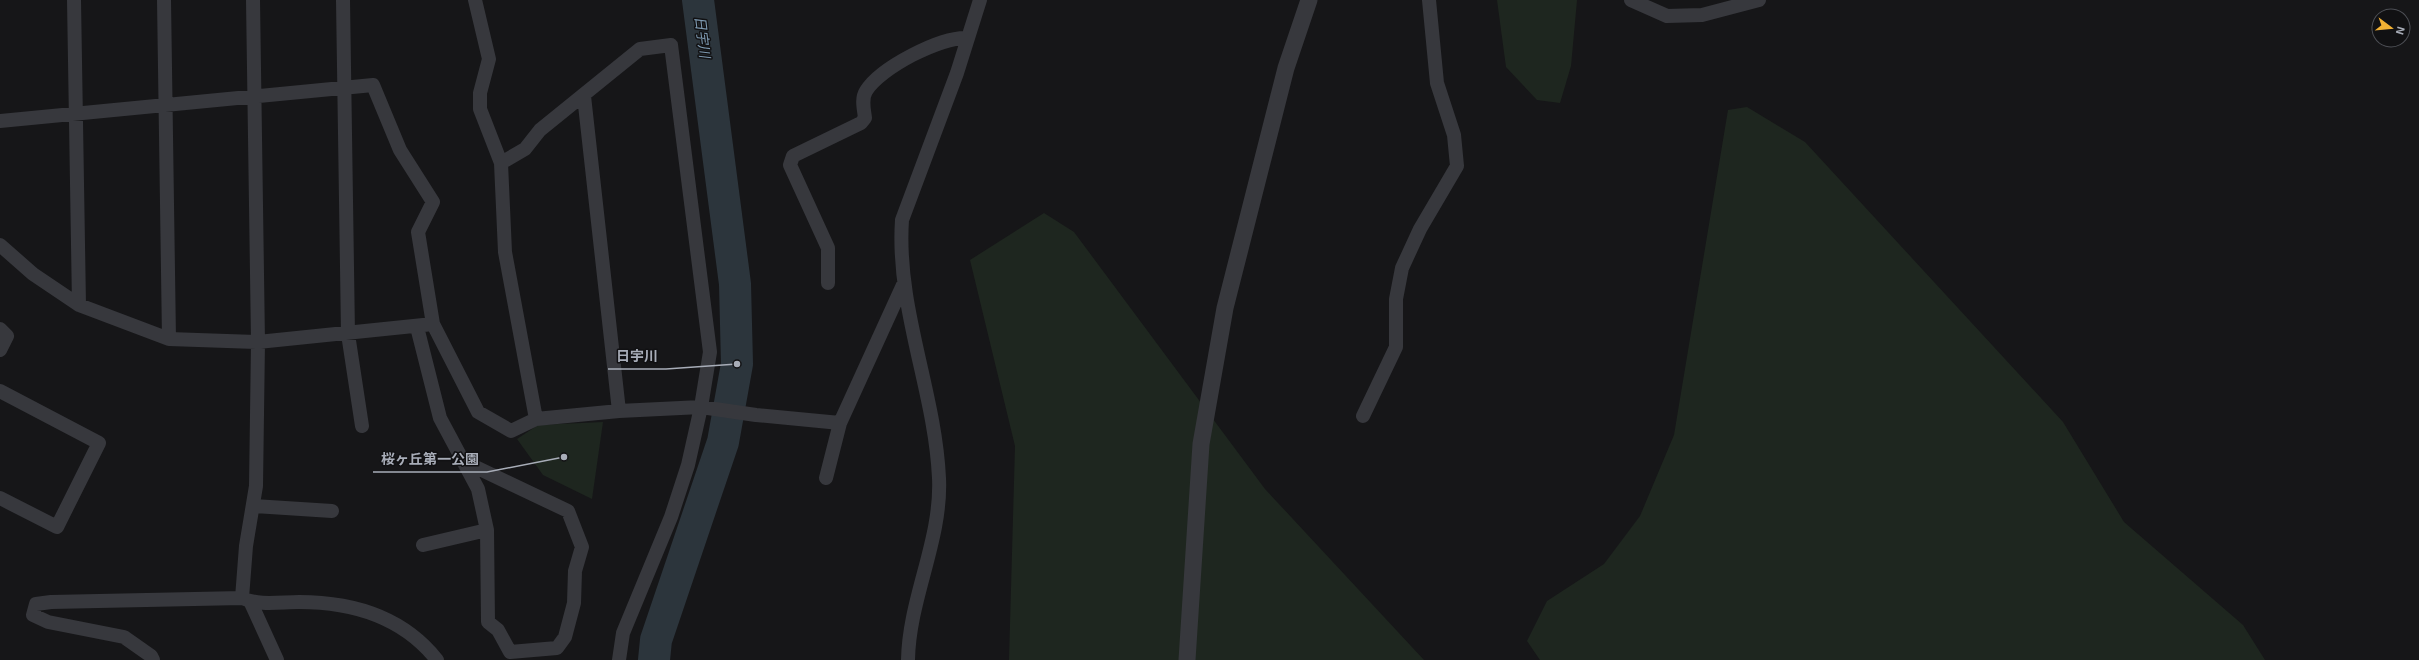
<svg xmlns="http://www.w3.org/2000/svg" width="2419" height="660" font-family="'Exo 2','Noto Sans JP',sans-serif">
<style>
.green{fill:#1e261f}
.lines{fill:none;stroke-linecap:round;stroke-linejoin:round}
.river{stroke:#2c353c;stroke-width:32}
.minor{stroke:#37383d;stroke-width:14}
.tertiary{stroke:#37383d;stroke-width:17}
.labels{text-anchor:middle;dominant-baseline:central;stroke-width:3;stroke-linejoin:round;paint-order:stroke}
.water-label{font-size:14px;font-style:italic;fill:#7f9bb3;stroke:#111113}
.leader{fill:none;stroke:#a8adb8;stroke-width:1.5}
.callout-dot{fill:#a8adb8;stroke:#111113;stroke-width:1.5}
.callout-label{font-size:14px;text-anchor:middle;font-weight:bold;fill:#a8adb8;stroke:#111113;stroke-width:3;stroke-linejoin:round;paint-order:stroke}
</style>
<rect width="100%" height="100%" fill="#161618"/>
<path class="green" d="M1497,0H1577L1571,66L1560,103L1537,100L1506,67Z
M1747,107L1805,142L2063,422L2124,522L2243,625L2265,660H1540L1527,641L1547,601L1604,564L1640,516L1674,435L1728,110Z
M1044,213L1074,232L1265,489L1424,660H1009L1015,446L970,260Z
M603,422L592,499L543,475L517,439L538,425Z"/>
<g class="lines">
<path class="river" d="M654,660L656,640L723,442L737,364L735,284L698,0"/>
<path class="minor" d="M74,0L79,305
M164,0L169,339
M343,0L348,334L362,426
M475,0L489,59L480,93V109L501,163
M1631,0L1667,16L1702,15L1759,0
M584,96L619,411
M0,121L373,85L400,150L433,202L418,232L433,324
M0,245L33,274L79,305L169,339L258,342L433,324L478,412L511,431L536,419L619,411L701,407L756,415L840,423L903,285
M828,283V248L790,165L793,156L861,123L865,118C864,109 861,99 866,91C880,68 941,36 968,38
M417,327L440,418L478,489L487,530L488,622L498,630L510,652L557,648L565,637L574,603L575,571L582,547L568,511L463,461
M0,329L7,336L0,350
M0,391L99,443L57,527L0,498
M1363,416L1396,347V299L1402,268L1420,229L1457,166L1454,135L1437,83L1429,0
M536,419L505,252L501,163L525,149L540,130L640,49L671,45L710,352L701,407L688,465L671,517L623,633L619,660
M826,478L840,423
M253,506L332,511
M423,545L487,530
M242,598L246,546L256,486L258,342L253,0
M251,603L277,660
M153,660L151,656L124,637L48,622L33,615L36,604L51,602L242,598C259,606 280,602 299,602C352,602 403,617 437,660
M908,660C909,598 942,540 939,478C935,391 896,308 902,220L957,73L980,0"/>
<path class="tertiary" d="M1187,660L1201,444L1225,308L1286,68L1309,0"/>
</g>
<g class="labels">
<g class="water-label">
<text transform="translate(703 37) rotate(83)">日宇川</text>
</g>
</g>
<path class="leader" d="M737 364L666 369H608M564 457L487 472H373"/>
<g class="callout-dot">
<circle cx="737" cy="364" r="4"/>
<circle cx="564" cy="457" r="4"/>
</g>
<g class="callout-label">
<text x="637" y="361">日宇川</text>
<text x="430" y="464">桜ヶ丘第一公園</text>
</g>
<g transform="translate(2391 28) rotate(106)"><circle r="19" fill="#111113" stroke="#4d4f55"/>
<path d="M0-3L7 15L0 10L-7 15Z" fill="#f2b134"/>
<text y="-6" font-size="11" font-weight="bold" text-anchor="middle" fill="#a8adb8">N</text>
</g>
</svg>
